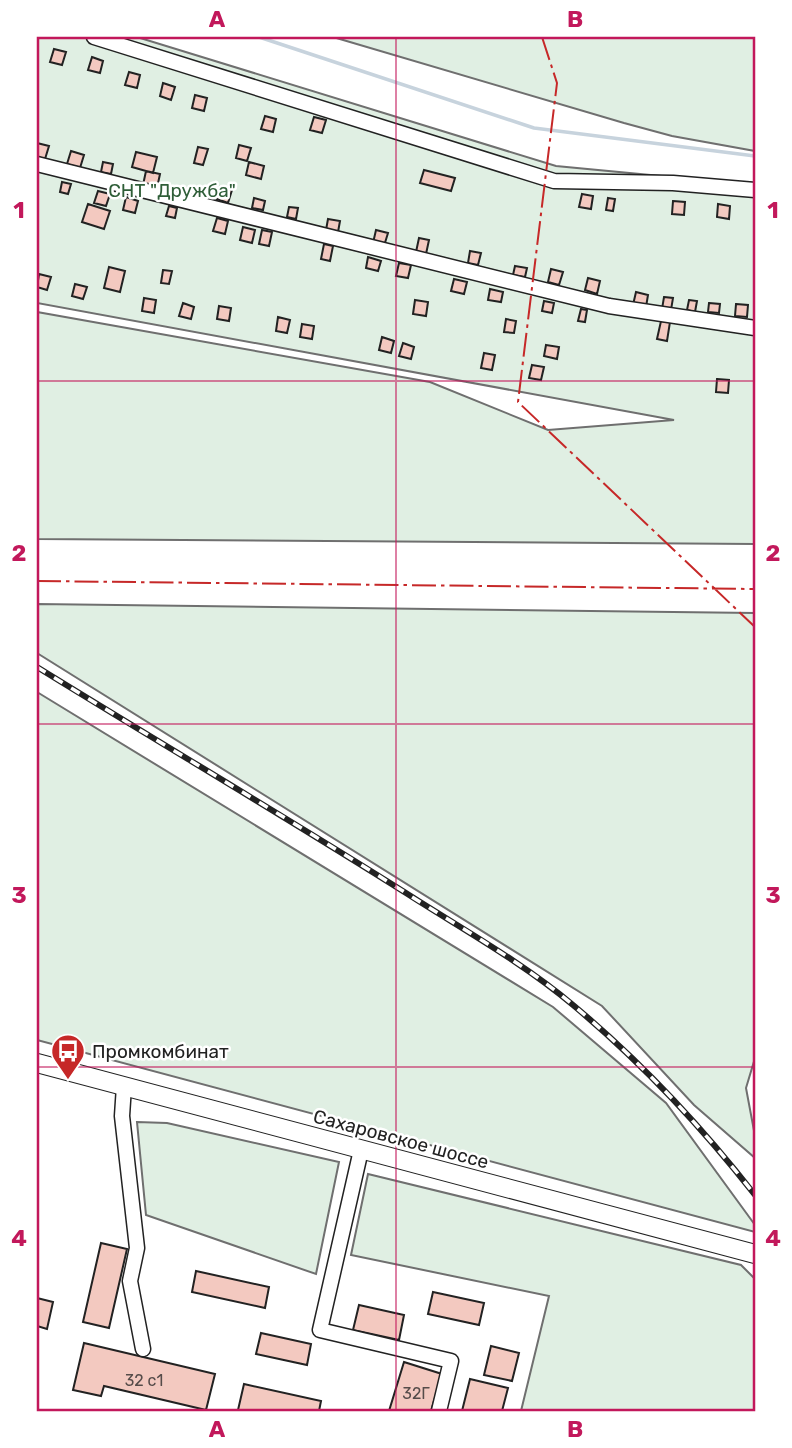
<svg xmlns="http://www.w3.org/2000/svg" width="792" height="1448" font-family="Rubik,sans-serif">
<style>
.green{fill:#e0efe3;stroke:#6f6f6f;stroke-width:2}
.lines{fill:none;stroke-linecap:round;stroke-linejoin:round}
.stream{stroke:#c7d3dd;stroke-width:3.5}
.building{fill:#f3c9c0;stroke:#222;stroke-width:2}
.minor-casing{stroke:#222;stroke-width:17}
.major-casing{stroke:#222;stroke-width:20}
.minor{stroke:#fff;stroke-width:14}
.major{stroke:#fff;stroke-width:18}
.rail-casing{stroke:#222;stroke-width:6}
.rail{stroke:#fff;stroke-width:3.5;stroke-dasharray:10;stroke-linecap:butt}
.power{stroke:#c62828;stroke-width:2;stroke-dasharray:24 5 3.5 5;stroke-linecap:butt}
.grid{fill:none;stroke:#c2185b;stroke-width:2;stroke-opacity:0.55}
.labels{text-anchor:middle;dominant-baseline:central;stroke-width:5;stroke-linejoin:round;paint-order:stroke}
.number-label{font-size:16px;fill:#564c4a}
.park-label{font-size:19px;fill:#2f5e38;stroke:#fff}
.poi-label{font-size:19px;fill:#222;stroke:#fff;text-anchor:start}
.street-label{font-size:19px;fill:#222;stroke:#fff}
.neatline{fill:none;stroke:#c2185b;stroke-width:2.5}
.grid-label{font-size:23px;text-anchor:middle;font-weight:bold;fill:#c2185b}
</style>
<rect width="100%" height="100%" fill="#fff"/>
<path class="green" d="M37,37H137L556,166L755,185V544L37,539V312L430,382L548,430L674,420L37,303Z
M333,37H755V151L672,136L624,123Z
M37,604L755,613V1058L746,1088L755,1136V1158L694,1105L602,1006L37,653Z
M37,692L553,1007L666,1103L755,1225V1232L37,1040Z
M137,1122L167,1123L339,1162L316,1274L146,1215Z
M368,1174L741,1265L755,1279V1411H521L549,1296L351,1255Z"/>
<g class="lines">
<path class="stream" d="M259,37L534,128L755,156"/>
</g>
<path class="building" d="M54,49L66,52L62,65L50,62Z
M92,57L103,61L100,73L88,70Z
M129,72L140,75L137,88L125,85Z
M163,83L175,87L171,100L160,96Z
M195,95L207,98L204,111L192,108Z
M265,116L276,119L273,132L261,129Z
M314,117L326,120L322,133L310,130Z
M37,143L49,146L45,159L37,157Z
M239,145L251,148L247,161L236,158Z
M198,147L208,149L203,165L194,163Z
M71,151L84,155L80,168L67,164Z
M136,152L157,157L153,173L132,167Z
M103,162L113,164L111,174L101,172Z
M249,162L264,166L261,179L246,175Z
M424,170L455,178L451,191L420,183Z
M146,171L160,174L157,188L143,185Z
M62,182L71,184L68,194L60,192Z
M220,187L232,190L228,203L217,199Z
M98,191L110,194L106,206L94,203Z
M582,194L593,196L591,209L579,207Z
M126,197L138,201L135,213L123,210Z
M254,198L265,201L263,210L252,208Z
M608,198L615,199L613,211L606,210Z
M673,201L685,202L684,215L672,214Z
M88,204L110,211L104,229L82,222Z
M718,204L730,206L729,219L717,217Z
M169,206L177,208L175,218L166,216Z
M289,207L298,208L296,219L287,217Z
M217,218L228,221L225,234L213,231Z
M328,219L340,221L338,232L326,230Z
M243,227L255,230L252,243L240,240Z
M262,230L272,232L269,246L259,244Z
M376,230L388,233L384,246L373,243Z
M419,238L429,240L426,254L416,252Z
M324,244L333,246L330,261L321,259Z
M470,251L481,253L478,265L468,263Z
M368,257L381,261L378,271L366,268Z
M399,263L411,265L408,278L396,276Z
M515,266L527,268L525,277L513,275Z
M109,267L125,271L120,292L104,288Z
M551,269L563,272L559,285L548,282Z
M163,270L172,271L169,284L161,283Z
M39,274L51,277L47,290L37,287Z
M588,278L600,281L597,294L585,290Z
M454,279L467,282L464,294L451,291Z
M75,284L87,287L83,299L72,296Z
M490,289L503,292L501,302L488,300Z
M636,292L648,295L646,307L633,305Z
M664,297L673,298L671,310L662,309Z
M144,298L156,300L154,313L142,311Z
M415,300L428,302L426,316L413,314Z
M689,300L697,301L695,312L687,310Z
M544,301L554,303L552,313L542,311Z
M183,303L194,307L191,319L179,316Z
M709,303L720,304L719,313L708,312Z
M736,304L748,305L747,317L735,316Z
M219,306L231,308L229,321L217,319Z
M581,309L587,310L585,322L578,321Z
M278,317L290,320L287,333L276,331Z
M506,319L516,321L514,333L504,332Z
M661,321L670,322L667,341L657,339Z
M302,324L314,326L312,339L300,337Z
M382,337L394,341L391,353L379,350Z
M403,343L414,347L411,359L399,356Z
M546,345L559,347L557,359L544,356Z
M484,353L495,355L492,370L481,368Z
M532,365L544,367L541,380L529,378Z
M717,379L729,380L728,393L716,392Z
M101,1243L127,1249L109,1328L83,1322Z
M196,1271L269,1287L265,1308L192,1292Z
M433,1292L484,1303L479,1325L428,1314Z
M37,1298L53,1302L47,1329L37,1326Z
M359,1305L404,1315L399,1340L353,1330Z
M261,1333L311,1344L307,1365L256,1354Z
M84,1343L215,1374L206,1410L104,1386L101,1396L73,1390Z
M491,1346L519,1353L512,1381L484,1375Z
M404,1362L442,1374L431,1411H389Z
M470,1379L508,1388L502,1411H462Z
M244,1384L321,1401L319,1411L238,1410Z"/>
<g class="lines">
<g class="minor-casing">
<path id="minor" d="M94,37L554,181L673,183L755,190
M37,164L609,306L755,328
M124,1086L122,1116L137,1248L130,1281L143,1349
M361,1150L320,1330L451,1361L439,1411"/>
</g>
<g class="major-casing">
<path id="major" d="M37,1063L755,1254"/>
</g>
<use href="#minor" class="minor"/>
<use href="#major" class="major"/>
<g class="rail-casing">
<path id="rail" d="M37,667C160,743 284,816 406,893C462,929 522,962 573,1005C640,1061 701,1126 755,1195"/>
</g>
<use href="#rail" class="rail"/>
<path class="power" d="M542,37L557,83L518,402L755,627
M37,581L755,589"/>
</g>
<path class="grid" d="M396,37V1411M37,381H755M37,724H755M37,1067H755"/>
<defs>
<g id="bus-pin" transform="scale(1.75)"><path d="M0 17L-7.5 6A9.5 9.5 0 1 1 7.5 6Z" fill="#c62828" stroke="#fff"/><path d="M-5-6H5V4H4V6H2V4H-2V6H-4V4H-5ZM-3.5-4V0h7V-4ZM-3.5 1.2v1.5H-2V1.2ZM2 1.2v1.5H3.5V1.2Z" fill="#fff"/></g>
</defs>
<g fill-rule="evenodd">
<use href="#bus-pin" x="68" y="1051"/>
</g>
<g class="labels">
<g class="number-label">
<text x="144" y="1380">32 с1</text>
<text x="416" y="1393">32Г</text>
</g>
<g class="park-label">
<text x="172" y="190">СНТ "Дружба"</text>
</g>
<g class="poi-label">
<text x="92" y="1051">Промкомбинат</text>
</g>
<g class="street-label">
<text transform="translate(401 1139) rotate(15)">Сахаровское шоссе</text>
</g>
</g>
<rect width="792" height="1448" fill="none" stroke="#ffffff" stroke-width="77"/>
<rect x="38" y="38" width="716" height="1372" class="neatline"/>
<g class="grid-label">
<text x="217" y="27">A</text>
<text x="575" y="27">B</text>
<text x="19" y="218">1</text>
<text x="773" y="218">1</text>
<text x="19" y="561">2</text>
<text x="773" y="561">2</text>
<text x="19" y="903">3</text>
<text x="773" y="903">3</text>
<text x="19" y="1246">4</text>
<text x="773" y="1246">4</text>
<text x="217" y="1437">A</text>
<text x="575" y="1437">B</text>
</g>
</svg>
